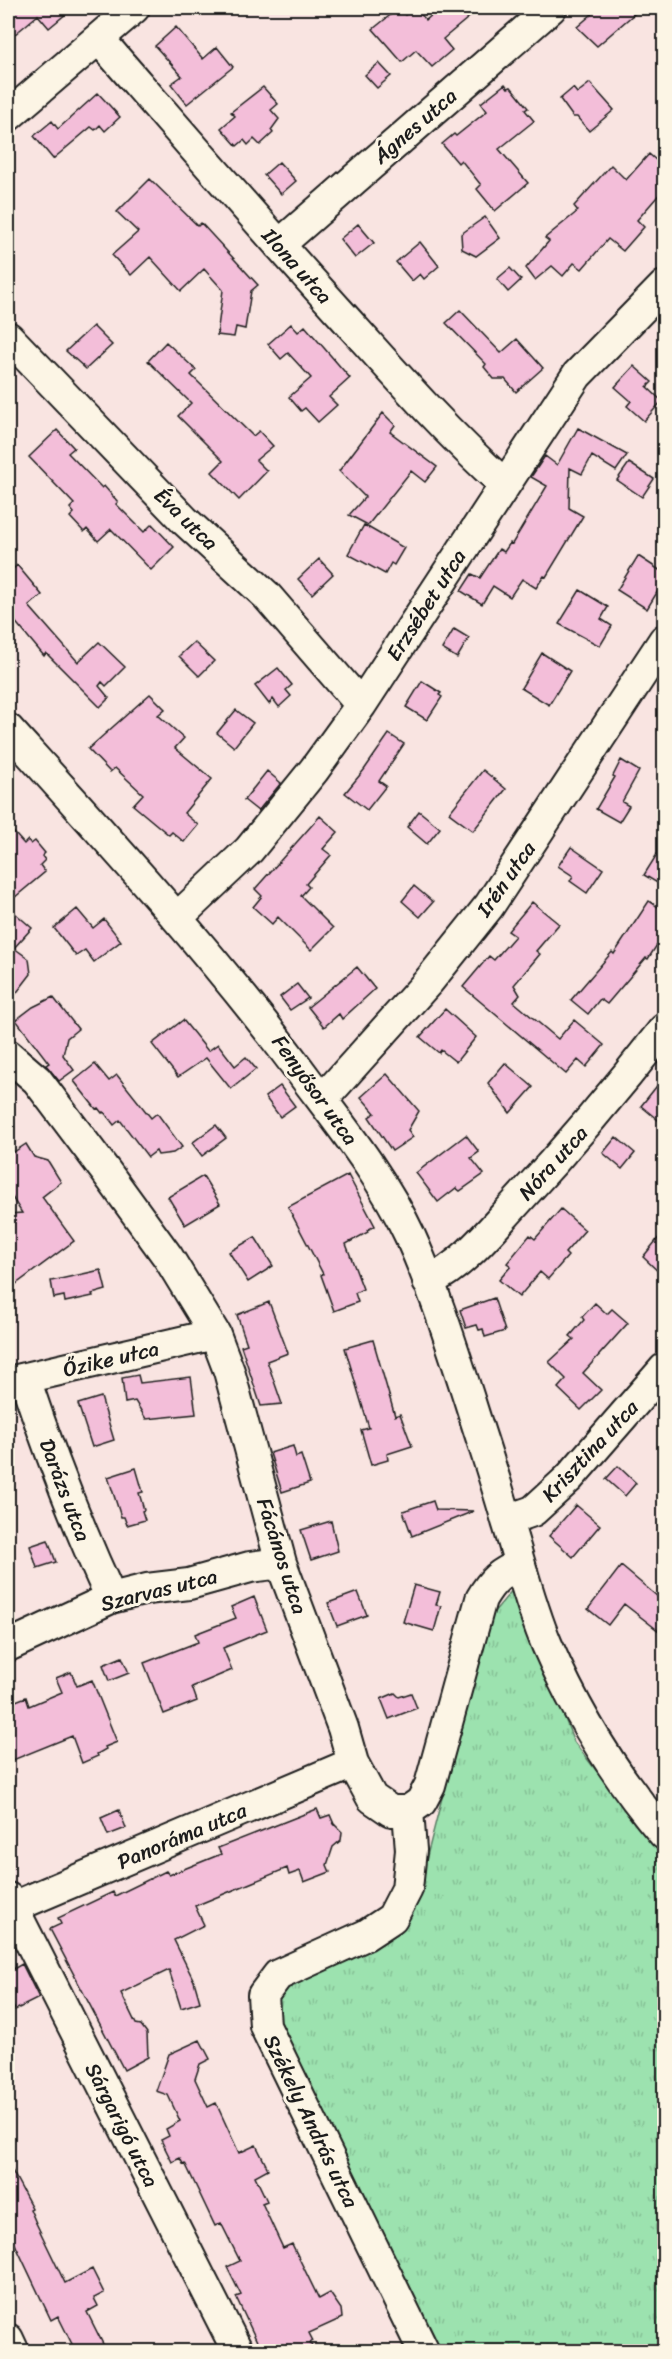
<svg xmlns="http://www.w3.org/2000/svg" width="672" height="2359" font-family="Sriracha,sans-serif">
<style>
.grass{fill:url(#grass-tufts);stroke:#5c7f66;stroke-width:1.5}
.building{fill:#f3bed9;stroke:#1c1c1c;stroke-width:1.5}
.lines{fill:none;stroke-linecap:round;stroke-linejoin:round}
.minor-casing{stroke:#1c1c1c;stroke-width:34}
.minor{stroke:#fcf5e5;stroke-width:30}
.labels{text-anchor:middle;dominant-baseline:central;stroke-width:6;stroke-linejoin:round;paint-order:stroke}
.street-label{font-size:21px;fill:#1c1c1c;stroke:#fcf5e5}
</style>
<defs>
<pattern id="grass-tufts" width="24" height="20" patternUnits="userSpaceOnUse" patternTransform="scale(1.5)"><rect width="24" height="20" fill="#9ce2af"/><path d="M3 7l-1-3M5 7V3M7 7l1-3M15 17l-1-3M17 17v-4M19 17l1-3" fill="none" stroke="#86c196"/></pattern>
</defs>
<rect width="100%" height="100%" fill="#f9e4e1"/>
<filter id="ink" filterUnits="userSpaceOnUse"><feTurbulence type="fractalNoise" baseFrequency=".0167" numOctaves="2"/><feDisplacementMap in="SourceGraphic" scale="12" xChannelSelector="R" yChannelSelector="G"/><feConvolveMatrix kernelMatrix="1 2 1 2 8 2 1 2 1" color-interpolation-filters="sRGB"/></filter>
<g filter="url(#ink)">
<path class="grass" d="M514,1588L574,1742L664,1858V2351H431L265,2024L289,1980L418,1891L488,1619Z"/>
<path class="building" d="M8,8H73L49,28L38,15L8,40Z
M399,8L405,15L415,8L426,20L440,8H480L443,39L452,50L432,67L416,50L402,62L373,29Z
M599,8H641L597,46L577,27Z
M176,27L203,59L217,47L233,67L187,104L171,84L182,76L155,46Z
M379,63L391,76L377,88L365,75Z
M590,83L614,110L589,131L577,117H573L560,99L573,88L577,93Z
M505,84L508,88L511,87L528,108L525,110L534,121L499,149L528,183L495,211L477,189L481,185L461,160L458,163L442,144L454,134L456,136L487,111L481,103Z
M263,87L278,104L271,110L279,119L271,130L273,133L260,145L254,139L248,145L244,140L237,146L221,128L235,116L231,112Z
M98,93L120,117L105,131L100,125L95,130L91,127L53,159L34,136L52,121L58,129Z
M649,154L664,167V189L637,220L644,227L623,251L608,239L582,269L574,263L563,276L552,266L535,280L526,268L549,241L545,238L578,211L574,206L611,165L626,180Z
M279,162L296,181L281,194L264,175Z
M150,179L198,226L201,223L258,285L251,291L245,329L236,327L234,337L217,335L223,290L204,269L181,291L150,257L131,275L112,255L138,232L117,212Z
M485,217L500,238L476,256L462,249L461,234Z
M358,224L374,243L355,258L340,239Z
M420,242L439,266L424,279L420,274L412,281L396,262Z
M510,268L521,280L508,292L497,279Z
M460,310L501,353L517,339L543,368L516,392L505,379H494L484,367L486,364L446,323Z
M291,324L298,332L305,326L350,378L329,397L337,405L318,422L305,408L301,411L289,397L311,378L288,353L281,359L268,344Z
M93,326L112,345L86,369L66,351Z
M166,342L196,370L191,375L253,436L259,431L273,446L256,460L267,471L239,500L212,472L223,461L178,416L191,403L148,361Z
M634,366L652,382L647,387L662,401L644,421L627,406L631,401L615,387Z
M383,413L395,425L390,432L437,467L425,482L411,471L368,525L349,515L365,497L339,471Z
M578,428L627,455L616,471L592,456L582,474L570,468L569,508L583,516L546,577L544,576L536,588L522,579L510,597L493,586L482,604L461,591L472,574L480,578L499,549L504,552L510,543L512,544L547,486L531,477L545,456L557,465Z
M57,430L74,448L68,453L102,488L104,486L118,502L116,504L144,532L152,524L174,547L151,570L111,529L98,541L87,529L84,532L70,517L74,513L70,508L74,504L29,457Z
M629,463L654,479L642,497L617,480Z
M364,525L404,548L394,565L391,563L385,574L348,554Z
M638,556L664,573V581L647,609L617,590Z
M319,559L333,574L312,594L298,579Z
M17,565L42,595L29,606L78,662L99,642L125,667L106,686L102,682L99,686L109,698L100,707L46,653L44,656L8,613V574Z
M580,590L608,607L601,619L612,626L600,646L559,624Z
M454,629L469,638L457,658L442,649Z
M194,642L214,661L199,676L179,656Z
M542,653L570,671L549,705L521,688Z
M278,668L292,685L286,690L291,696L279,707L273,699L269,704L255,686Z
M422,681L441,693L439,695L442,697L427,720L406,707Z
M150,694L165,709L158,715L184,738L175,748L212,779L184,813L198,825L184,842L172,832L169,835L133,805L143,794L115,768L110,772L88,749Z
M236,710L253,723L234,747L217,733Z
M389,734L404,744L379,781L386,786L367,810L345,793L364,770Z
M621,760L639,771L622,802L629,806L619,822L596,809L615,777L613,776Z
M483,770L506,789L473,831L449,813Z
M267,771L281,783L258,811L244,800Z
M419,811L440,828L427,844L407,827Z
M320,816L338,832L323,849L331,855L306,884L309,887L301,896L333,928L311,950L278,917L272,924L253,907L262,896L255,889Z
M8,826L24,844L28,840L31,844L35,841L45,853L42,856L45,860L40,865L45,872L8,903Z
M664,843V887L644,875Z
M571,847L603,869L587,893L570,881L573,876L558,866Z
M414,886L433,902L420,917L402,901Z
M649,901L664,911V934L648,959L646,958L607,1004L600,999L588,1014L571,1000L612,952L614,954Z
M532,902L559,924L536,951L540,954L514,985L520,995L514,1002L558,1039L574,1020L604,1045L586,1067L578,1060L566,1074L463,987L489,956L494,960L515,936L508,931Z
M8,907L32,928L14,948L29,959L31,974L8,1004Z
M77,909L93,928L104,919L121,941L94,962L85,950L76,956L54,928Z
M357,967L375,989L342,1019L339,1014L324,1027L308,1007Z
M297,984L308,998L290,1010L280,997Z
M53,997L78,1029L67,1038L63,1055L74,1070L59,1081L46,1065L49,1063L16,1020L33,1007Z
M445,1009L476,1037L456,1062L441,1050L439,1053L420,1037Z
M183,1020L208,1051L218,1044L235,1066L246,1057L256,1069L231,1089L206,1058L178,1077L152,1044Z
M505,1063L533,1087L510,1113L488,1083Z
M95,1064L109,1081L117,1075L151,1118L157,1113L182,1147L173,1153L158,1155L156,1151L148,1157L120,1120L114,1125L104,1112L102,1113L98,1108L96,1109L74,1081Z
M387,1074L419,1111L408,1130L413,1137L392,1151L369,1117L375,1113L361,1097Z
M664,1077V1125L641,1106Z
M280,1086L295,1106L280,1117L265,1097Z
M216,1125L226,1138L202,1156L192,1143Z
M466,1135L479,1152L471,1158L484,1174L460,1191L456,1188L438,1202L416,1173Z
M616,1137L635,1153L622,1169L603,1153Z
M26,1144L34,1157L48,1161L61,1182L42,1197L74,1241L8,1290V1214L22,1213L8,1191V1156Z
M348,1175L375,1226L367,1230L368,1232L346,1244L363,1289L355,1293L358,1302L334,1311L321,1275L323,1274L288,1207Z
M203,1176L220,1204L185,1225L168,1197Z
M561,1209L585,1230L565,1253L568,1256L548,1279L540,1272L519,1297L499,1280L511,1266L507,1263L530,1235L535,1239Z
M664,1231V1277L643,1257Z
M255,1237L273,1266L248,1282L229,1252Z
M101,1270L106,1290L92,1294L93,1296L65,1302L64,1296L54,1298L51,1281Z
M494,1298L505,1331L485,1337L483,1329L479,1330L477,1325L466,1328L460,1310Z
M269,1302L288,1353L267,1361L282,1404L261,1406L241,1346L247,1344L237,1315Z
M595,1303L607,1314L612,1309L628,1323L583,1373L601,1390L581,1410L558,1388L566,1379L549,1362L574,1339L570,1336L584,1320L582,1317Z
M373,1340L395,1416L400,1414L412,1446L387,1454L388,1460L371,1465L361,1430L369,1428L345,1348Z
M138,1375L140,1383L191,1377L196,1414L146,1419L135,1401L125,1403L122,1378Z
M101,1397L114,1440L92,1447L78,1404Z
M293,1446L296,1457L301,1455L310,1483L282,1492L270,1453Z
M618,1466L636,1483L625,1496L606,1479Z
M136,1468L143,1492L139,1493L144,1510L142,1511L145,1520L127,1525L124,1517H121L108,1477Z
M433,1501L436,1510L474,1511L412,1536L403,1511Z
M576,1505L600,1525L573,1557L549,1536Z
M331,1521L338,1551L311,1560L301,1530Z
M48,1540L56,1562L37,1568L30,1546Z
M621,1566L664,1602V1635L624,1604L608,1625L588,1609Z
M414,1585L440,1592L436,1605L441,1606L434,1631L403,1622Z
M358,1592L367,1615L337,1626L328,1603Z
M254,1597L267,1630L223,1648L232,1670L192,1687L197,1701L164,1714L144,1663L198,1642L195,1634L236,1618L231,1607Z
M122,1657L129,1673L109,1681L103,1665Z
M71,1672L77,1686L92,1680L117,1742L105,1747L106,1749L97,1754L98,1756L82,1763L72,1736L8,1762V1704L26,1697L29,1706L62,1692L56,1678Z
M395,1693L399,1697L411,1693L417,1708L389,1719L381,1699Z
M317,1809L321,1818L330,1815L334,1824L342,1832L341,1840L333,1847L327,1865L330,1872L304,1882L300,1871L289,1875L287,1868L195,1906L204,1925L174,1940L194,1981L200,2002L181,2008L169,1970L121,1993L136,2024L141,2025L147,2033L148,2057L124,2070L50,1929L61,1924L58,1918L113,1892L115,1896L166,1871L169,1875L221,1854L218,1848Z
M119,1810L126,1828L108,1835L101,1818Z
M22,1964L39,1998L15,2010L8,1996V1972Z
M200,2040L210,2059L200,2064L195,2079L208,2107L216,2103L239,2153L256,2145L268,2169L255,2176L267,2201L262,2203L283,2248L292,2244L319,2299L330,2293L341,2309L342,2318L309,2333L313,2341L310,2343L315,2352H262L236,2297L241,2295L227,2267L240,2261L221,2223L215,2226L185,2163L183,2164L180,2158L172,2162L161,2140L169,2136L166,2129L180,2121L168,2095L156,2091L169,2054Z
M8,2163L32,2208L30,2209L36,2223L65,2283L92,2269L104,2293L94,2298L98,2306L87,2312L107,2352H76L58,2316L51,2320L8,2229Z"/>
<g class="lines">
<g class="minor-casing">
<path id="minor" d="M99,39C180,132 260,225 343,316C395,374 446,432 504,484
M8,116L134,8
M279,245L551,8
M8,337L184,520L266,595L361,705
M8,729C112,844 217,958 309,1083C346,1132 384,1180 410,1236C434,1289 452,1346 470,1402C482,1441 496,1481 507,1521C520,1562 530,1605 547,1645C576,1712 617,1779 664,1834
M178,917L249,850L314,770L361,705L577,375L664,286
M8,1055L37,1080L107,1173L168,1257L215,1334L229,1371L281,1563L343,1728L353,1763L372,1798L391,1811H408L421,1802L430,1785L481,1599C492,1580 500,1573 520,1565
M322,1100L428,982L489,906L664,640
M428,1282C463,1265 490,1231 516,1203C568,1147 617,1089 664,1029
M25,1379C50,1454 78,1527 111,1598
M8,1382L215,1334
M507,1520L533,1511L569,1478L664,1369
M8,1646L111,1598L147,1589L189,1584L250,1567L281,1563
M408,1811L411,1850L407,1889L392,1918L366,1935L278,1975L263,1995L265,2026L424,2352
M8,1898L238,2352
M11,1908L353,1763
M8,2339L14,2352"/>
</g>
<use href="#minor" class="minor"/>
</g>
</g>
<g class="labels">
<g class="street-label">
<text transform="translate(415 126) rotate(-41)">Ágnes utca</text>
<text transform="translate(297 266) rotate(48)">Ilona utca</text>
<text transform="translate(186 519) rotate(44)">Éva utca</text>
<text transform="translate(426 605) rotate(-57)">Erzsébet utca</text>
<text transform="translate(506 879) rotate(-55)">Irén utca</text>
<text transform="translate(315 1090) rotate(54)">Fenyősor utca</text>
<text transform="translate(553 1163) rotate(-48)">Nóra utca</text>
<text transform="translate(111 1359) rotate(-13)">Őzike utca</text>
<text transform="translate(590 1451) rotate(-47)">Krisztina utca</text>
<text transform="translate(65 1490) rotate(69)">Darázs utca</text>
<text transform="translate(282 1556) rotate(72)">Fácános utca</text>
<text transform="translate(159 1590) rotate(-14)">Szarvas utca</text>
<text transform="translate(182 1836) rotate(-23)">Panoráma utca</text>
<text transform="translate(311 2121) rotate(64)">Székely András utca</text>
<text transform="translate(122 2125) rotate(63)">Sárgarigó utca</text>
</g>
</g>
<rect width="672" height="2359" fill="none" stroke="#fcf5e5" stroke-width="30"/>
<rect x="15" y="15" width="642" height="2329" fill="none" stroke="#1c1c1c" stroke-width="2" filter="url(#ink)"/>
</svg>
